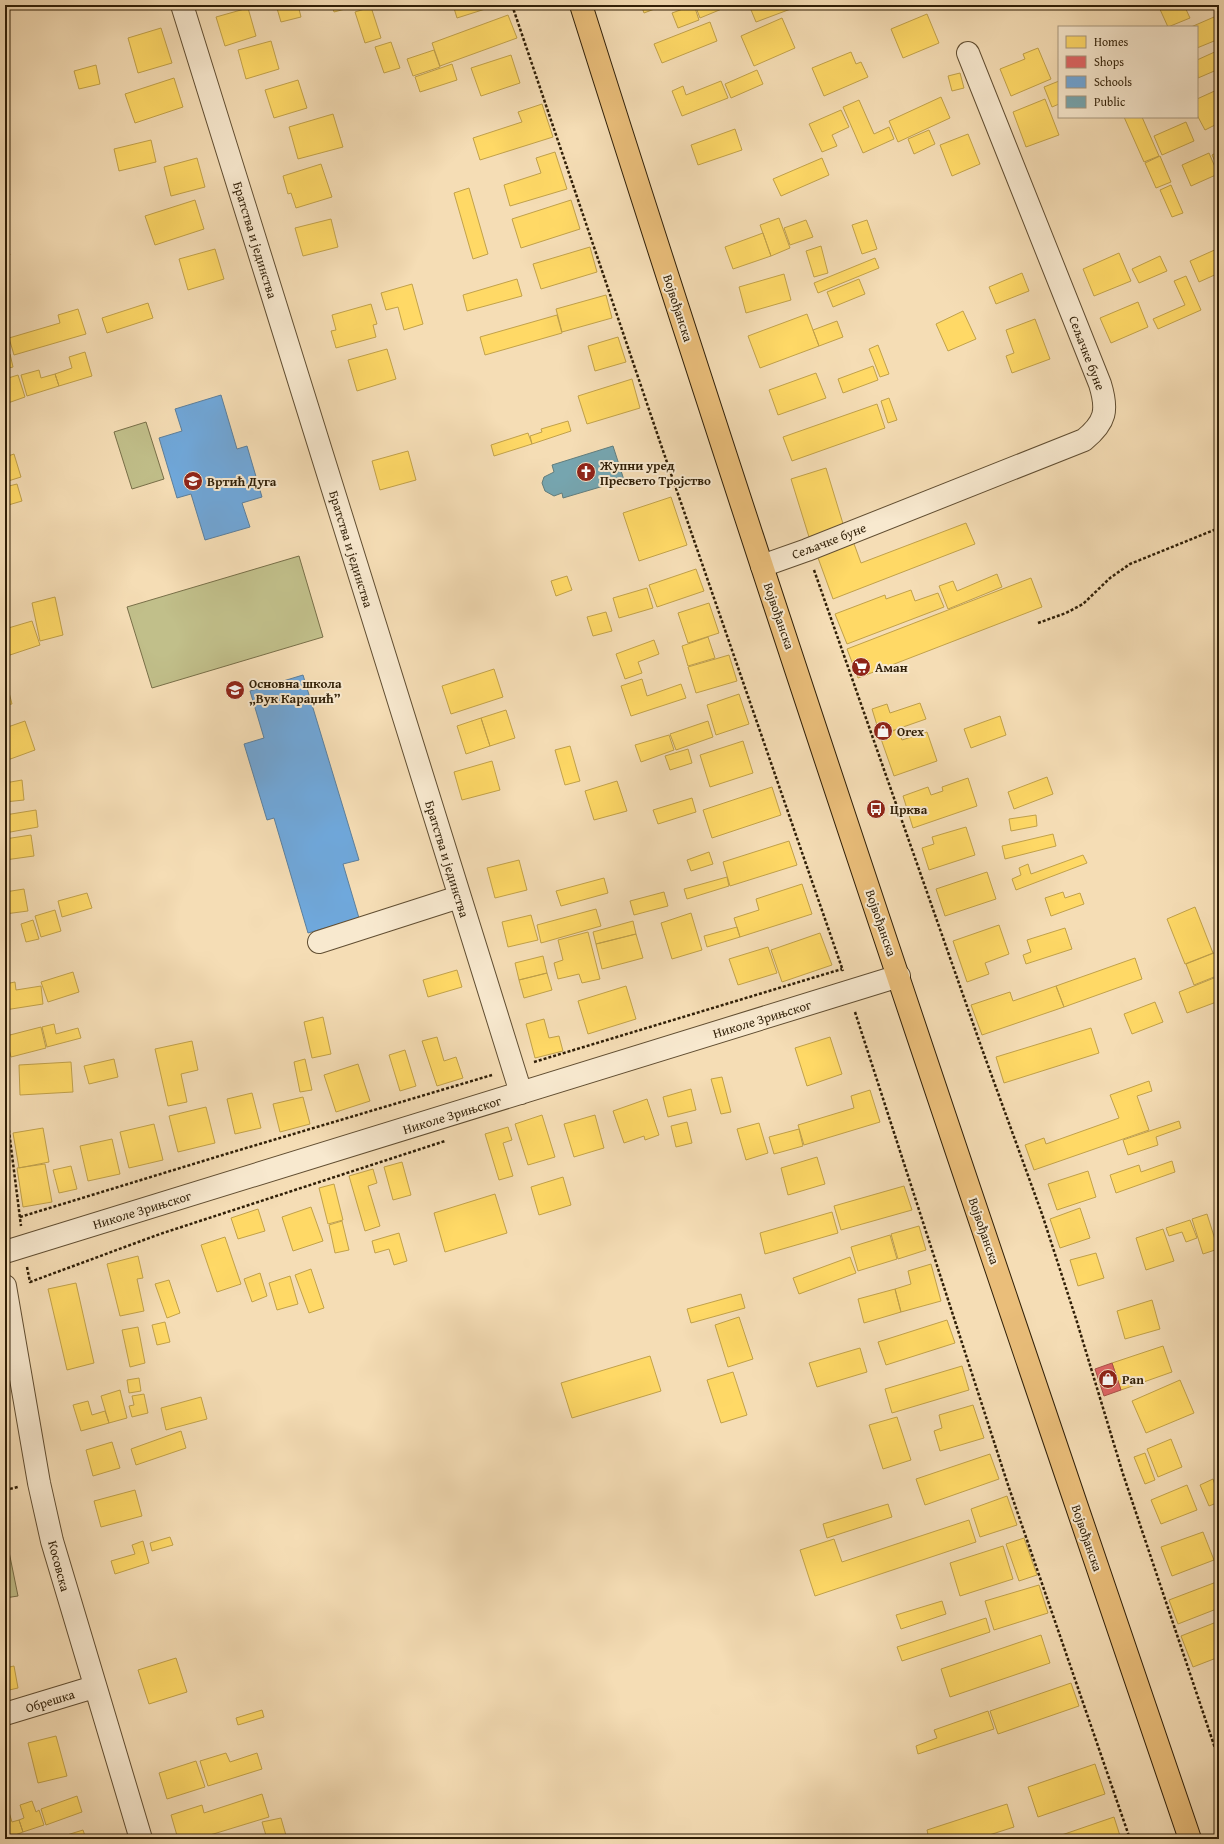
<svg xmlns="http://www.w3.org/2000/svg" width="1224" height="1844" font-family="'Gentium Book Plus',serif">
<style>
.green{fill:#c1bf8a;stroke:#786f48}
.homes{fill:#ffd966;stroke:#c1a14a}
.shops{fill:#e06666;stroke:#ab514a}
.schools{fill:#6fa8dc;stroke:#5c7f9c}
.public{fill:#76a5af;stroke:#617d7d}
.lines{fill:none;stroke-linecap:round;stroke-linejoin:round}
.minor-casing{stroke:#614e32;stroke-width:24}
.major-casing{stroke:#301f07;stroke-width:24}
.path{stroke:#301f07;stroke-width:2.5;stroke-dasharray:3 2;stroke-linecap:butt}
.minor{stroke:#f8e9cf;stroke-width:22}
.major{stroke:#eabe7a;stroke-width:22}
.labels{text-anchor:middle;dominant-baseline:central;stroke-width:4;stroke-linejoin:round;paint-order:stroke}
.street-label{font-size:13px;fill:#301f07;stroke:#f8e9cf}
.poi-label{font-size:13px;font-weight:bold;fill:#301f07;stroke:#f8e9cf;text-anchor:start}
</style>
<rect width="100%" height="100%" fill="#f5ddb5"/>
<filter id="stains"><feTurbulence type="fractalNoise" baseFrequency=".005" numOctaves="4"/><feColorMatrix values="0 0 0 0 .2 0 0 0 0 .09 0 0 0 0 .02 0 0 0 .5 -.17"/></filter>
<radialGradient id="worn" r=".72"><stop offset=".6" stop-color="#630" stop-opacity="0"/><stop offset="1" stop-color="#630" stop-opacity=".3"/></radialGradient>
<path class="green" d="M146,422L164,479L132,489L114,432Z
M299,556L323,637L152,688L127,607Z
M5,1532L18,1596L5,1598Z"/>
<path class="homes" d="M276,5H298L301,17L281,22Z
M332,5H360L334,12Z
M453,5H498L457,18Z
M641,5H665L644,13Z
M694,5L699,20L678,28L672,13Z
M695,5H728L729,6L700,18Z
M749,5H795L796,7L756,22Z
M1158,5H1184L1190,18L1168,27Z
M371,7L381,38L365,43L355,12Z
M248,8L256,36L225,46L216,17Z
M927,14L939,43L903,58L891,29Z
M508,15L517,38L440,66L432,43Z
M1214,17L1219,27V39L1197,48V27H1191Z
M782,18L795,48L754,66L741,36Z
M710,22L717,41L662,63L654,44Z
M161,28L172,63L138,73L128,38Z
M271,41L279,69L246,79L238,50Z
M391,42L400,68L384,73L375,47Z
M1038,48L1051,79L1011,96L1000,69L1025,59L1023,54Z
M434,50L440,67L413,76L407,59Z
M1219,50V69L1198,78L1197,60Z
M851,52L856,64L861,62L868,77L824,96L812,68Z
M511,55L520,83L481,96L471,68Z
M452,64L457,80L420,92L415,77Z
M96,65L100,84L79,89L74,71Z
M757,70L763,84L731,98L725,84Z
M960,73L964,88L952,91L948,76Z
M174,78L183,107L135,123L125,94Z
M298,80L307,108L274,118L265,90Z
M721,81L728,98L682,116L672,91L683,86L686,95Z
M1059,81V104L1052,107L1044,87Z
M1219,89V123L1205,130L1197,115V99Z
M941,97L950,118L898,142L889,121Z
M1045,99L1059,135L1026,147L1013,112Z
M859,100L874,134L889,127L894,139L863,153L843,107Z
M542,104L553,137L480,160L473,138L522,122L518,112Z
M841,110L849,127L832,135L837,146L822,152L809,124Z
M333,114L343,147L298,159L289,127Z
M1124,117H1142L1159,156L1144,162Z
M1186,122L1194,141L1162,155L1154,136Z
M735,129L742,150L698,165L691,145Z
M929,130L935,144L914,154L908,139Z
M968,134L980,164L952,176L940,145Z
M151,140L156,162L119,171L114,149Z
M1219,151V170L1212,155Z
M555,152L567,189L510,206L504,185L541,173L536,158Z
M1209,153L1218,174L1191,186L1182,165Z
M1160,156L1171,182L1156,188L1145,163Z
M197,158L205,187L171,196L164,167Z
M822,158L829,175L781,196L773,179Z
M321,164L332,197L296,208L291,193L288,194L283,176Z
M1171,185L1183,213L1172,217L1160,190Z
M469,188L488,254L473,259L454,193Z
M195,200L204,229L155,245L145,216Z
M571,200L580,229L521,248L512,219Z
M779,218L790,248L771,256L760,225Z
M331,219L338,247L303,256L295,228Z
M806,220L813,237L790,245L784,228Z
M867,220L877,249L862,254L852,225Z
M763,233L771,256L733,269L725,247Z
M5,239L10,255L5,257Z
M821,246L828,273L814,277L806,251Z
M590,247L597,272L541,289L533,264Z
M1219,248V273L1199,282L1190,261Z
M215,249L224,279L188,290L179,259Z
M1119,253L1131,281L1094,296L1083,269Z
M1160,256L1167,271L1139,283L1132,269Z
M875,258L879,268L818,293L814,283Z
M1022,273L1029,291L996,304L989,287Z
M784,274L791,300L746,313L739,287Z
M1186,276L1201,310L1158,329L1153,319L1185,305L1174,281Z
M517,279L522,296L467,311L463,295Z
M859,279L865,294L833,307L827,292Z
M412,284L423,324L404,330L398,307L386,310L381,293Z
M606,295L612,318L562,332L556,309Z
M1138,302L1148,327L1111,343L1100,318Z
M148,303L153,318L107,333L102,318Z
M371,304L377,324L373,325L376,337L336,348L331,331L336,330L332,315Z
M78,309L86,334L14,355L9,338L60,323L58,315Z
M963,311L976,339L948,351L936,324Z
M807,314L819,346L760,368L748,336Z
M557,315L562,333L485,355L480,337Z
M1035,319L1050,359L1012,373L1006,356L1014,353L1006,330Z
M837,321L843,337L819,346L813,330Z
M618,337L626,362L595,371L588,346Z
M878,345L889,374L880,377L869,349Z
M387,349L396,379L357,391L348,360Z
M85,352L92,376L59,386L55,374L72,368L69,357Z
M10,354L13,367L5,369V356Z
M873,366L878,380L843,393L838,379Z
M39,370L41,378L55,374L59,386L27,396L21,375Z
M816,373L826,398L778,415L769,390Z
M18,375L25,397L5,404V379Z
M632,379L640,408L587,424L578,396Z
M889,398L897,420L888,423L881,401Z
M877,404L885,428L792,461L783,437Z
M568,421L571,431L532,444L530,436L542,432L541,429Z
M528,433L532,444L494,456L491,445Z
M408,451L416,480L380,490L372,461Z
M14,454L21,477L5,482V457Z
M826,468L844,527L809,537L791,479Z
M17,484L22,501L5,506V487Z
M671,497L687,545L639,561L623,513Z
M966,523L975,544L833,599L817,555L853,541L861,563Z
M696,569L704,591L657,607L649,585Z
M997,574L1002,587L948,609L939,586L953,581L957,591Z
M567,576L572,590L556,596L551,581Z
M1031,578L1042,607L858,678L847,649Z
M647,588L653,608L619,618L613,598Z
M911,590L915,601L938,593L944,607L847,644L835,614L885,595L886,599Z
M55,597L63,635L40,641L32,603Z
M709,603L719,633L688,643L678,613Z
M606,612L612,631L593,636L587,617Z
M32,621L40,645L7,656L5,650V629Z
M708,637L715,658L688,666L682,646Z
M654,640L659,654L638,662L642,673L625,679L616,654Z
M729,655L737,681L696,693L688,667Z
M494,669L503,697L451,714L442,686Z
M5,677L12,704L5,705Z
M642,679L647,696L681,684L686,698L631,716L621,686Z
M739,694L749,724L716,735L707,705Z
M920,703L926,719L880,735L872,709L887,704L890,713Z
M506,710L515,738L490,746L481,718Z
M1000,716L1006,735L971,748L964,729Z
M481,718L490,746L466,754L457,726Z
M25,721L35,750L5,761V728Z
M708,721L713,737L676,750L670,734Z
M898,729L902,740L927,732L937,761L894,776L880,736Z
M669,735L674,750L641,762L635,745Z
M743,741L753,773L710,787L700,755Z
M570,746L580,781L565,785L555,750Z
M688,749L692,763L670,770L665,756Z
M492,761L500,790L462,800L454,772Z
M1047,777L1053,794L1014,809L1008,792Z
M968,778L977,806L913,828L903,796L928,787L931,795L943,791L942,787Z
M22,780L24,800L5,802V783Z
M617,781L627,811L594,820L585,791Z
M772,787L781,815L712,838L703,810Z
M692,798L696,812L658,824L653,810Z
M36,810L38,827L5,833V815Z
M1036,815L1037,826L1011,831L1009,819Z
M966,827L975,855L929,870L922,848L934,844L932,837Z
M1053,834L1056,846L1005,859L1002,846Z
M31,835L34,856L5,860V839Z
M789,841L797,865L730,886L723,862Z
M709,852L713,864L691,871L687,860Z
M1083,855L1087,863L1016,890L1012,879L1021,875L1019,868L1028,864L1031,874Z
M519,860L527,890L495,898L487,868Z
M987,872L996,899L945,916L936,889Z
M727,877L729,886L687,899L684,889Z
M604,878L608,893L561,906L556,891Z
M802,884L812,914L740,937L734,918L759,910L756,899Z
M24,889L28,911L5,914V892Z
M664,892L668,906L634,915L630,901Z
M1063,892L1065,898L1080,893L1084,904L1051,916L1045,898Z
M87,893L92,908L62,917L58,901Z
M1195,907L1213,953L1185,964L1167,919Z
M596,909L601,926L541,943L537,925Z
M55,910L61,931L41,937L35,916Z
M691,913L702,950L672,959L661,923Z
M531,915L538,940L508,947L502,922Z
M33,920L39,939L26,942L21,924Z
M633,921L636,934L596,944L593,932Z
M999,925L1009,954L985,963L989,974L967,982L953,941Z
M737,927L740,937L707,947L704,936Z
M1065,928L1072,949L1026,964L1023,955L1031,952L1027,940Z
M588,932L600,979L582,983L579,974L558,979L554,963L563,960L558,940Z
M820,933L832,965L782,982L771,950Z
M636,934L643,958L602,969L596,944Z
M768,947L777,973L738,985L729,959Z
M1219,951V975L1194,985L1186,964Z
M543,956L547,973L519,980L515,963Z
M1135,958L1142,979L1064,1007L1056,986Z
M457,970L462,987L428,997L423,980Z
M73,972L79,992L48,1002L41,982Z
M547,973L552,990L524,998L519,980Z
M1219,976V1001L1187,1013L1179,992Z
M15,982L16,990L41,986L43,1004L5,1010V984Z
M626,986L636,1019L588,1034L578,1001Z
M1056,986L1064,1007L982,1035L971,1005L1010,992L1013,1001Z
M1155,1002L1163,1022L1132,1034L1124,1014Z
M323,1017L331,1054L312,1058L304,1022Z
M544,1019L549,1038L559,1036L563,1051L535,1058L526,1024Z
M54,1024L56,1034L78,1028L81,1038L47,1047L42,1027Z
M41,1027L46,1048L11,1057L6,1036Z
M1091,1028L1099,1053L1004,1083L996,1057Z
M437,1037L444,1061L456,1057L463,1078L437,1086L422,1041Z
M830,1037L842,1074L807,1086L795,1048Z
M192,1041L198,1070L181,1074L187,1102L168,1106L155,1049Z
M405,1050L416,1086L400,1091L389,1055Z
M114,1059L118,1077L89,1084L84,1066Z
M305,1059L312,1090L300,1092L294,1062Z
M71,1062L73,1092L20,1095L19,1065Z
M358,1064L370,1101L336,1112L324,1075Z
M722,1077L731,1112L721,1114L711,1079Z
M1149,1081L1152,1091L1137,1096L1149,1130L1034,1170L1025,1145L1044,1138L1046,1144L1119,1118L1110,1095Z
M691,1089L696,1110L668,1117L663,1097Z
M870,1090L880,1122L804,1145L798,1125L854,1108L851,1096Z
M252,1093L261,1128L235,1134L227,1099Z
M303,1097L310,1124L280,1132L273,1104Z
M647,1099L659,1135L645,1140L644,1136L624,1143L613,1111Z
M206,1107L215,1143L178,1152L169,1116Z
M542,1115L555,1157L528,1165L515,1124Z
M595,1115L604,1148L574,1157L564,1124Z
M1179,1121L1181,1128L1156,1137L1158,1145L1128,1155L1123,1140Z
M687,1122L692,1143L676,1147L671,1126Z
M759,1123L768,1153L746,1160L737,1129Z
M154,1124L163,1160L129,1168L120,1132Z
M508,1127L512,1140L503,1143L513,1176L499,1180L485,1134Z
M43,1128L49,1162L19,1168L13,1133Z
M799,1129L803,1146L774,1154L769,1137Z
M112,1139L120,1174L88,1181L80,1146Z
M817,1157L825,1184L788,1195L781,1168Z
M1172,1161L1175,1172L1116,1193L1110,1175L1139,1165L1141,1172Z
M402,1162L411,1195L393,1200L384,1167Z
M45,1164L52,1202L23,1207L17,1168Z
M71,1166L77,1189L59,1193L53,1170Z
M373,1169L377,1183L368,1186L380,1226L365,1231L349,1176Z
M1088,1171L1096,1197L1057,1210L1048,1184Z
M563,1177L571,1205L539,1215L531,1187Z
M334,1184L343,1220L328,1224L319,1188Z
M904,1186L912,1210L841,1230L834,1206Z
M495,1194L507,1233L445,1252L434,1213Z
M311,1207L323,1241L293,1251L282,1217Z
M1080,1208L1090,1238L1060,1248L1050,1219Z
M258,1209L265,1231L238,1239L231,1218Z
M832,1212L838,1233L765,1254L760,1233Z
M1207,1214L1218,1249L1203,1254L1192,1219Z
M1190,1220L1197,1238L1186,1242L1182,1232L1169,1236L1166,1228Z
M342,1221L349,1250L335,1253L329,1225Z
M919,1226L926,1250L898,1259L891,1234Z
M1163,1229L1174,1261L1146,1270L1136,1238Z
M399,1233L407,1261L394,1265L389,1249L375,1253L372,1241Z
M890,1235L897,1259L858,1271L851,1247Z
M225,1237L241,1284L217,1292L201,1245Z
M1096,1253L1104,1278L1078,1286L1070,1260Z
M138,1256L143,1278L137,1279L144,1311L120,1316L107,1264Z
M850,1257L856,1273L799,1294L793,1278Z
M931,1264L941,1301L901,1312L895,1289L911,1284L908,1271Z
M311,1269L324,1308L309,1313L295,1275Z
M260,1273L267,1296L252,1302L244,1279Z
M290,1276L298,1304L277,1310L269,1283Z
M169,1280L180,1313L167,1318L155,1284Z
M76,1283L94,1363L67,1370L48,1289Z
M895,1289L901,1312L864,1323L858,1299Z
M741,1294L745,1308L691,1323L687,1309Z
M1152,1300L1160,1329L1125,1339L1117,1311Z
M739,1317L753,1359L728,1367L715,1325Z
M947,1320L955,1343L886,1365L878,1342Z
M165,1322L170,1342L157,1345L152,1325Z
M138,1327L145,1363L130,1367L122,1330Z
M1163,1346L1172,1372L1121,1390L1112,1363Z
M860,1348L867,1372L817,1387L809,1363Z
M650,1356L661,1391L572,1418L561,1383Z
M962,1366L969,1390L892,1413L885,1389Z
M733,1372L747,1415L721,1423L707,1380Z
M139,1378L141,1391L129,1393L127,1380Z
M1180,1380L1194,1413L1146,1433L1132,1401Z
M120,1390L127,1418L109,1423L101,1396Z
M144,1394L148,1413L132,1417L129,1406L134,1405L132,1396Z
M201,1397L207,1419L166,1430L161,1408Z
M88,1401L92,1415L105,1411L109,1423L81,1431L73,1405Z
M973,1405L984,1438L940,1451L934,1431L942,1428L939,1415Z
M897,1417L911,1460L883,1469L869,1425Z
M181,1431L186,1448L136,1465L131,1449Z
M1171,1439L1182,1467L1158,1477L1147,1449Z
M112,1442L120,1468L93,1476L86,1450Z
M1145,1453L1155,1480L1145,1484L1134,1457Z
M990,1454L999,1479L925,1505L916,1479Z
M1213,1479L1216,1488L1219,1487V1502L1209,1506L1200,1485Z
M1187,1485L1197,1510L1161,1524L1151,1500Z
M135,1490L142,1516L101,1527L94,1501Z
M1007,1496L1017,1525L980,1537L971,1509Z
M888,1504L892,1517L827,1538L823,1524Z
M969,1520L976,1542L815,1596L800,1550L834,1539L842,1562Z
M1203,1532L1214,1560L1172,1576L1161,1547Z
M170,1537L173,1545L152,1551L150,1543Z
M1024,1538L1037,1575L1019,1581L1006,1544Z
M143,1541L149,1563L115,1574L111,1561L135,1554L132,1545Z
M1003,1546L1013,1579L960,1596L950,1563Z
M1219,1581V1608L1178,1624L1169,1600Z
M1039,1585L1048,1613L994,1630L985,1601Z
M942,1601L946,1614L901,1629L896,1615Z
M986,1618L990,1632L902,1661L897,1647Z
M1219,1621V1657L1193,1667L1181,1636Z
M1041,1635L1050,1663L950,1697L941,1669Z
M176,1658L187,1692L149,1704L138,1670Z
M14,1666L18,1688L5,1691V1668Z
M1071,1683L1079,1706L998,1734L990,1711Z
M262,1710L264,1717L238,1725L236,1718Z
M988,1711L994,1729L918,1754L916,1746L937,1738L934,1730Z
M56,1736L67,1776L38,1783L28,1743Z
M226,1753L230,1762L257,1753L262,1769L208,1786L200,1761Z
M196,1761L205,1787L167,1799L159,1773Z
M1095,1764L1105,1794L1038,1817L1028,1787Z
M262,1794L269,1817L197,1839H178L171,1815L202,1805L204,1813Z
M77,1796L82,1812L46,1825L41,1809Z
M32,1801L36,1812L39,1810L44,1825L23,1832L19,1820L24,1818L20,1805Z
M1007,1804L1014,1827L977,1839H929L927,1830Z
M8,1809L12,1822L19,1820L23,1832L5,1839V1810Z
M1114,1817L1121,1839H1050Z
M281,1818L287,1839H267L262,1822Z
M83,1830L86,1839H54Z"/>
<path class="shops" d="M1112,1363L1121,1390L1104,1396L1095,1369Z"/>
<path class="schools" d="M221,395L237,449L247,446L262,497L242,503L250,527L205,540L191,494L177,498L159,438L182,431L175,409Z
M303,675L359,860L343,864L359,918L308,933L274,818L267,820L244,744L264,738L250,691Z"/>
<path class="public" d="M613,446L624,480L563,498L562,493L554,496L545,491L542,483L544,477L554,472L552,465Z"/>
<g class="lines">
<g class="minor-casing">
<path id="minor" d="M182,5L521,1093
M762,566L807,550L1084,440C1106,422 1108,410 1100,384L968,53
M319,942L459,897
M5,1252L899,976
M5,1286L39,1483L52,1541L141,1839
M5,1714L94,1687"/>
</g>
<g class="major-casing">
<path id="major" d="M581,5C775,619 982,1229 1190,1839"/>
</g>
<path class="path" d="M512,5L660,442L843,971
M814,570L982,1049L1042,1214L1077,1322L1123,1474L1219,1760
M1038,623L1066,613L1083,604L1110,578L1130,564L1219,528
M855,1012L1007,1482L1130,1839
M534,1062L842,969
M5,1100L21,1226
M20,1217L226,1154L492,1075
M27,1267L30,1282L160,1234L445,1141
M5,1490L18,1487"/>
<use href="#minor" class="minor"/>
<use href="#major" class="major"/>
</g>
<defs>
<g id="church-disc" transform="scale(1)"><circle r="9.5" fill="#8f2418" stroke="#f8e9cf"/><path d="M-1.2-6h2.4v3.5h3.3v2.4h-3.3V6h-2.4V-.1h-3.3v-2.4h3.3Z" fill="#fff"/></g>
<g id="school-disc" transform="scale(1)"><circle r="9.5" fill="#8f2418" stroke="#f8e9cf"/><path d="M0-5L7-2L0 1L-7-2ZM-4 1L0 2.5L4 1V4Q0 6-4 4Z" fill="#fff"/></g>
<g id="supermarket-disc" transform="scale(1)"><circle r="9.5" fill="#8f2418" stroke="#f8e9cf"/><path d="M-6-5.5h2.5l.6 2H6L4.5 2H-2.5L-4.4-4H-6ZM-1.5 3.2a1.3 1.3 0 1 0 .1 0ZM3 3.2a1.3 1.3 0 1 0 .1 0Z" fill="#fff"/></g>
<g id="shop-disc" transform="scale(1)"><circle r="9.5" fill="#8f2418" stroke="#f8e9cf"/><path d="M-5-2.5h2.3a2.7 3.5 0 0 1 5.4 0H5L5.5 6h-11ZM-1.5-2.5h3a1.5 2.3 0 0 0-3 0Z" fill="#fff"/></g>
<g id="bus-disc" transform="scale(1)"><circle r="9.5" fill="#8f2418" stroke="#f8e9cf"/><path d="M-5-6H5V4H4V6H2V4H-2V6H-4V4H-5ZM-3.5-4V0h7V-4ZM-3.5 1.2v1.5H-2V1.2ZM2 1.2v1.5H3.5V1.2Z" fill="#fff"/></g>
</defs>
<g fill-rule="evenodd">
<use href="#church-disc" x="586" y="472"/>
<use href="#school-disc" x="193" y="481"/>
<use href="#supermarket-disc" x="861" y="667"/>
<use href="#school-disc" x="235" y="690"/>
<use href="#shop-disc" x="883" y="731"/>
<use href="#bus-disc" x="876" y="809"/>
<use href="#shop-disc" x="1108" y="1379"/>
</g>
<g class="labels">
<g class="street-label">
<text transform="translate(255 240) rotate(73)">Братства и јединства</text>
<text transform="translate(678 308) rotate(72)">Војвођанска</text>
<text transform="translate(1087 353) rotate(69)">Сељачке буне</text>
<text transform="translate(829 541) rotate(-21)">Сељачке буне</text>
<text transform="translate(351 549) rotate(73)">Братства и јединства</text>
<text transform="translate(779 616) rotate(71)">Војвођанска</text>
<text transform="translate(447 859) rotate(73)">Братства и јединства</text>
<text transform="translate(881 923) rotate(71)">Војвођанска</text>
<text transform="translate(762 1019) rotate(-17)">Николе Зрињског</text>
<text transform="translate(452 1115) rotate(-17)">Николе Зрињског</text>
<text transform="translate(142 1210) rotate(-17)">Николе Зрињског</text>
<text transform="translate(984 1231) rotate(71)">Војвођанска</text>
<text transform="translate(1087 1538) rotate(71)">Војвођанска</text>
<text transform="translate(59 1566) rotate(75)">Косовска</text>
<text transform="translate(50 1701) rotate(-17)">Обрешка</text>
</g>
<g class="poi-label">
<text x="600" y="465">Жупни уред<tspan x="600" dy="15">Пресвето Тројство</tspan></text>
<text x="207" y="481">Вртић Дуга</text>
<text x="875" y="667">Аман</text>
<text x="249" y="683">Основна школа<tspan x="249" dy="15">„Вук Караџић”</tspan></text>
<text x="897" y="731">Orex</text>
<text x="890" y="809">Црква</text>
<text x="1122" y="1379">Pan</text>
</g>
</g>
<rect width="1224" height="1844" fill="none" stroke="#f5ddb5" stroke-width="20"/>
<rect x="6" y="6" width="1212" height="1832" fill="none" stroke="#301f07" stroke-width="2"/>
<rect x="10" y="10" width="1204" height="1824" fill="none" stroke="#301f07"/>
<rect x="1058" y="26" width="140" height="92" fill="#f8e9cf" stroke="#a8987f"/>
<rect x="1066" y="36" width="20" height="12" fill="#ffd966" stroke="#a8987f"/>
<text x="1094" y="46" font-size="12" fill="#301f07">Homes</text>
<rect x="1066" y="56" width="20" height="12" fill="#e06666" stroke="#a8987f"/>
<text x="1094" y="66" font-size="12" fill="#301f07">Shops</text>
<rect x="1066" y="76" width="20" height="12" fill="#6fa8dc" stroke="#a8987f"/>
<text x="1094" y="86" font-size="12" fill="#301f07">Schools</text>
<rect x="1066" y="96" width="20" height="12" fill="#76a5af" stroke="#a8987f"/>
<text x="1094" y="106" font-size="12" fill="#301f07">Public</text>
<rect width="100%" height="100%" filter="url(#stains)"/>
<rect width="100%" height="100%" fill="url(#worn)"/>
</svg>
